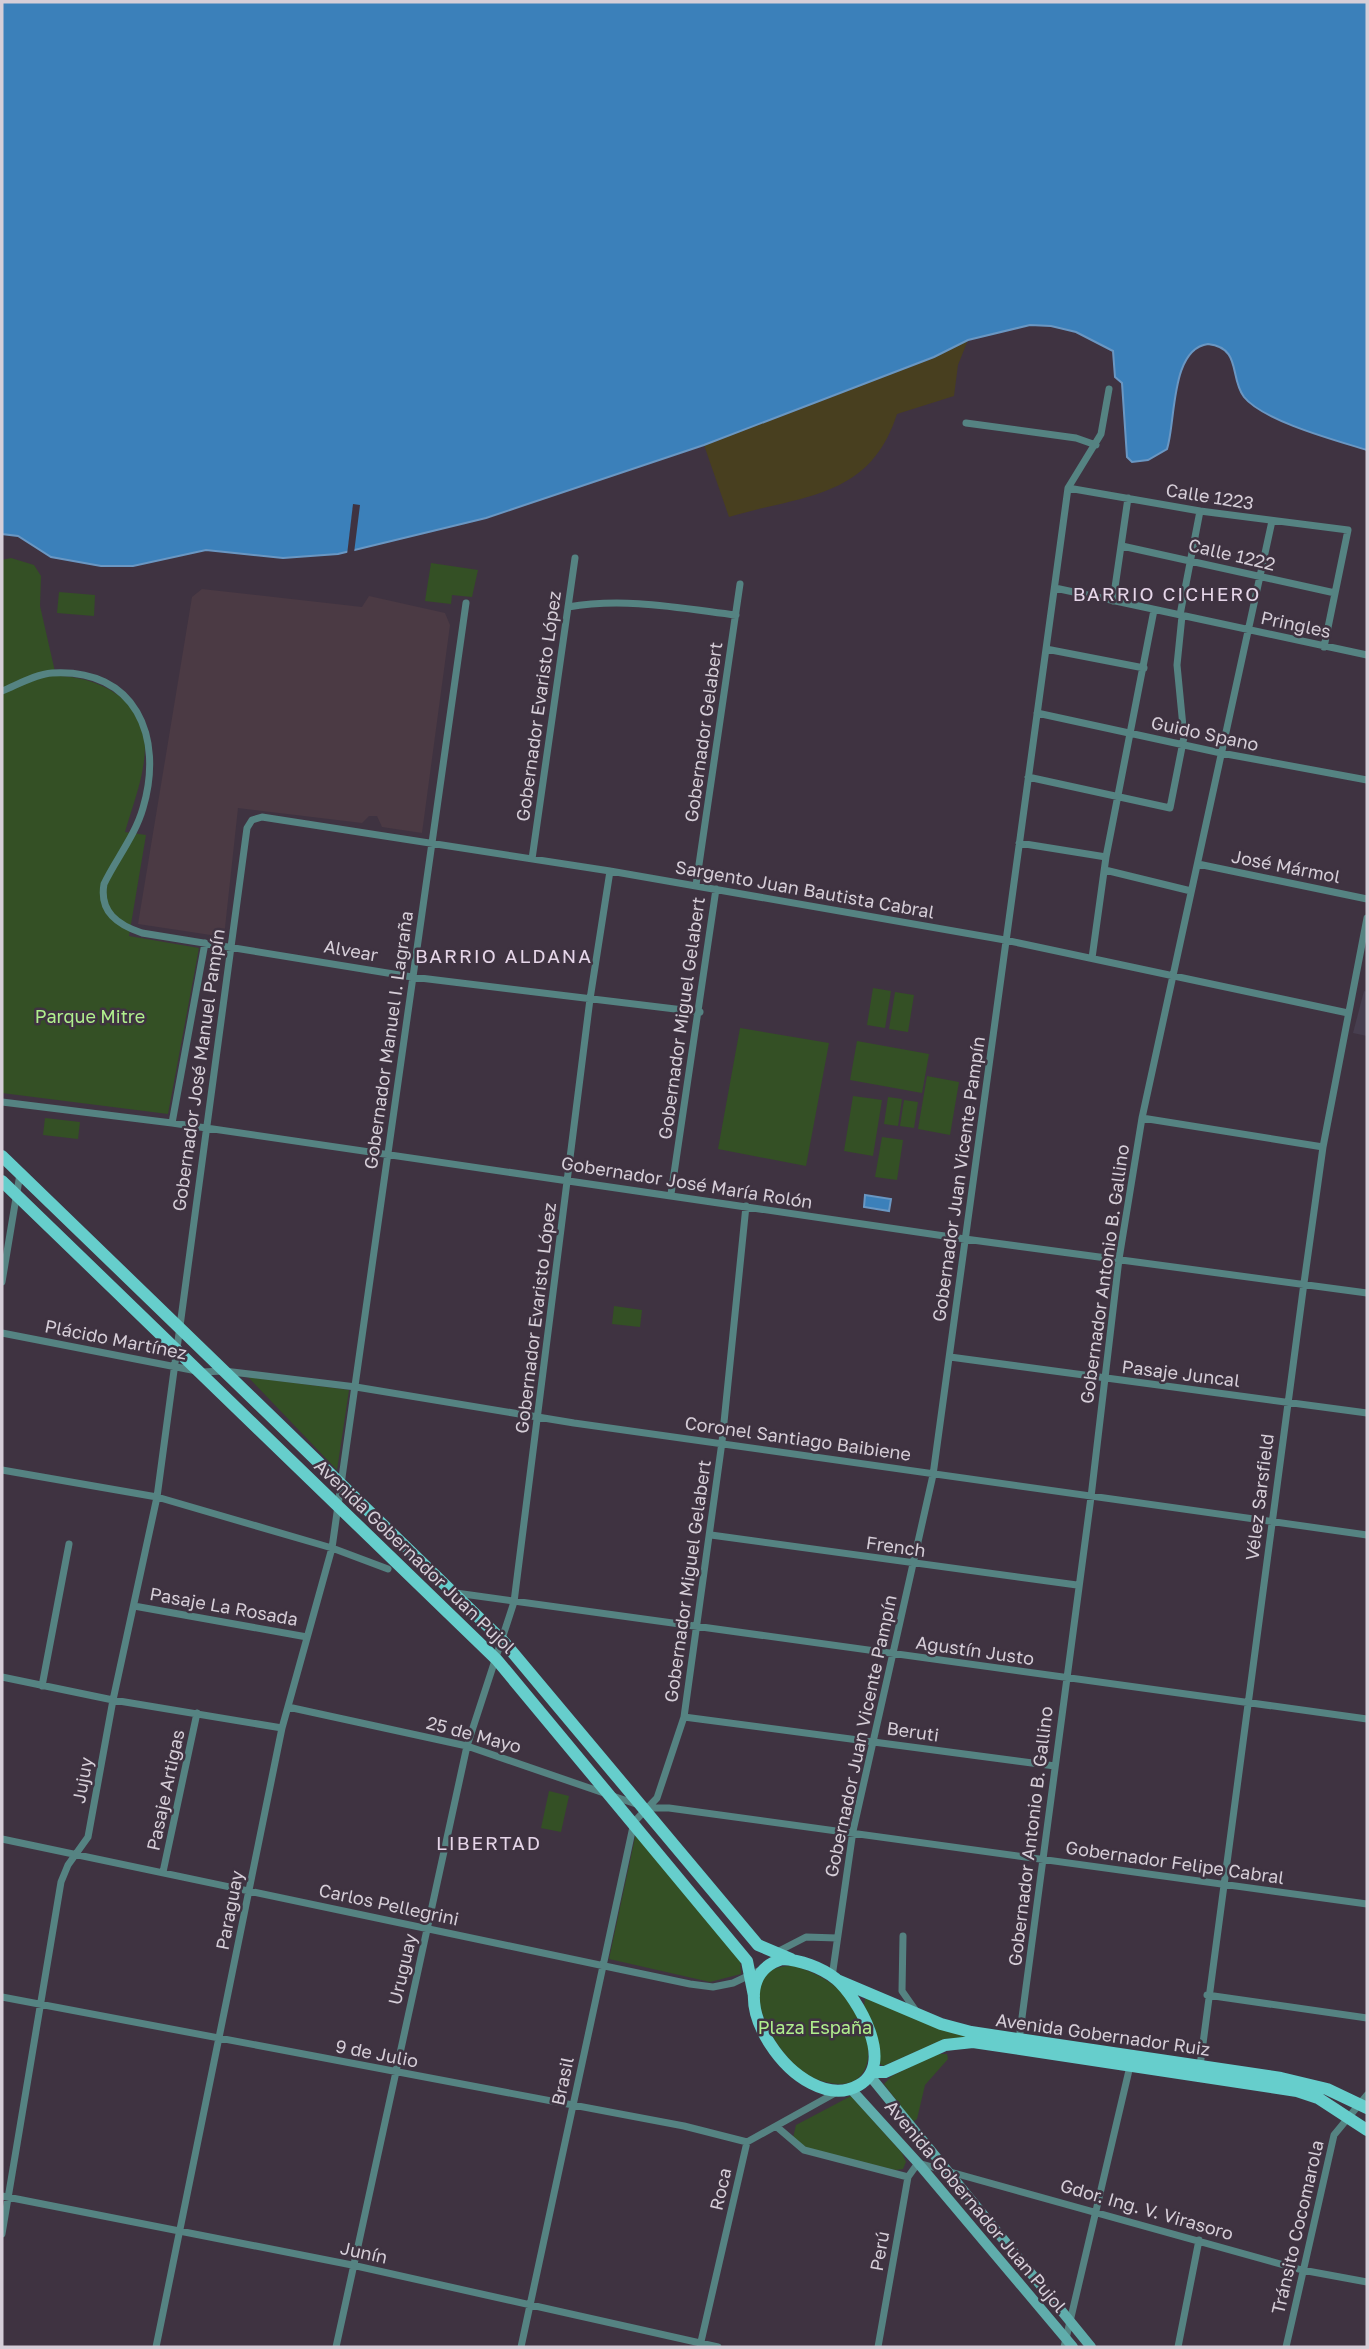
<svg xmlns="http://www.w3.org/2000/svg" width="1369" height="2349" font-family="'Golos Text',sans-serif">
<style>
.industrial{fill:#4b3a44}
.medical{fill:#473e4f}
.green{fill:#345025}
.sand{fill:#483f1f}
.water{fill:#3b80ba;stroke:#6a97c3;stroke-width:2}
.pier{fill:#3f3341}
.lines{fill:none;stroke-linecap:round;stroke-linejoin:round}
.street{stroke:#558382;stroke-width:7}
.secondary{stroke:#60adac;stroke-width:10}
.primary{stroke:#66cecc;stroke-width:12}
.labels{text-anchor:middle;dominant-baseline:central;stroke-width:5;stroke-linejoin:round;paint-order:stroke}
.street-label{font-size:18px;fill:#d6ced8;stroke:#3f3341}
.park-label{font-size:18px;fill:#b0ef8d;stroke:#3f3341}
.neighbourhood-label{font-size:19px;letter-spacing:2px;fill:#e6d6e9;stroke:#3f3341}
</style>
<rect width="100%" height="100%" fill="#3f3341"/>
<path class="industrial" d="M202,589L362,607L369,596L445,613L450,625L422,833L382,827L377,816H369L362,823L238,808L224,937L138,924L192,597Z"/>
<path class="medical" d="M1364,991L1367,992V1036L1353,1033Z"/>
<path class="green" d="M11,558L34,565L41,576L40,606L56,676C96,676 145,699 145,746C145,775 133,804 125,832L146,835L129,936L199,948L168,1114L2,1093V560Z
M431,563L478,570L472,597L452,595L451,604L425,601Z
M59,592L95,595L94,616L57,613Z
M873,988L891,991L885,1028L867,1025Z
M895,992L914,995L908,1032L889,1029Z
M740,1028L829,1043L806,1166L718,1149Z
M857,1041L929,1054L922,1093L850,1080Z
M927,1076L959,1082L950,1135L918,1129Z
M853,1096L882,1100L873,1156L844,1151Z
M888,1097L902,1099L898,1126L884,1124Z
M904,1100L918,1102L914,1128L900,1126Z
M45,1118L80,1122L78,1139L43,1135Z
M882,1137L903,1140L897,1180L875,1177Z
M614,1306L642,1310L640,1327L612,1324Z
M248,1377L349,1390L337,1470Z
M549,1791L569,1796L561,1832L541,1828Z
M636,1833L740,1958L741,1974L710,1982L609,1959Z
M794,1966C817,1973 836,1983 851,2003C877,2038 879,2100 819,2080C775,2066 723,1963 794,1966Z
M869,1998L980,2037L944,2039L883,2066L879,2063L875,2029L864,2006L865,1999Z
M937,2054H947L948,2059L925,2085L917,2119L913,2122L884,2084L892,2076Z
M851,2096L902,2153L906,2162L903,2169L895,2170L802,2147L793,2138L796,2125Z"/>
<path class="sand" d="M968,340L958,365L954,396L897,414C870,499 802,495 729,517L704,445L934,357Z"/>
<path class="water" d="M2,2H1367V450C1338,441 1263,421 1244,397C1229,377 1242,348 1208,344C1170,349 1176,422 1167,449L1148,460L1132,462L1127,457L1122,383L1115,377L1113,351L1076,332L1051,326L1030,325L968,340L934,357L704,445L486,518L338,554L283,558L206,550L133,566H101L51,557L18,536L2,534Z
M865,1195L891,1199L889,1211L864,1207Z"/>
<path class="pier" d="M353,504L360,505L354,553L347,555Z"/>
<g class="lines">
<path class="street" d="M966,423L1076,438L1096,445
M1068,488L1200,511L1348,530L1324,647
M1122,546L1335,593
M1055,588L1367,655
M1113,601L1128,498
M568,607C624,597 680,608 736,615
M1180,615L1200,511
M1046,649L1144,668
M2,691C17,685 36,674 52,673C136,668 164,737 143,808C135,836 116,859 104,884C99,912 118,925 142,933L412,977L700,1012
M1037,713L1221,753L1367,780
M1028,777L1170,808L1184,737L1177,665L1182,616
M1019,843L1106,857
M532,859L575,558
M1198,864L1367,899
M1105,870L1191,891
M696,885L740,584
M1092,958L1106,857L1154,610
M2,1102L172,1123L965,1239L1367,1293
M1142,1118L1323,1147
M172,1123L205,943
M671,1194L716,889
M2,1282L20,1174
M2,1333L202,1372L224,1371L356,1387L574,1423L1367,1535
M950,1357L1367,1413
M2,1470L157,1497L332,1548L388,1569
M711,1535L1077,1585
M456,1593L1367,1719
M134,1606L307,1637
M2,1677L113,1700L282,1728
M42,1686L69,1544
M288,1707L467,1746L636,1804
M684,1717L1055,1766
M647,1808H669L1367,1904
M2,1839L690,1984L713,1987L733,1983L765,1968
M163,1872L197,1713
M903,1936L902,1991L916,2011
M775,1953L806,1937L837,1938
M832,1977L853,1831L933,1475L1068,488L1101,434L1109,389
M1207,1995L1367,2018
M2,1997L684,2126L747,2142
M1019,2040L1091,1497L1119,1259L1142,1118L1272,521
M1200,2066L1304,1283L1323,1147L1367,918
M777,2127L804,2150L908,2177
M747,2142L837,2092
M2,2196L352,2265L718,2347
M2,2234L61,1882L68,1865L88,1837L113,1700L157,1497L247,828L252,820L262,817L610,871L1005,940L1348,1013
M700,2346L747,2142
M156,2347L282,1728L332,1548L466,603
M336,2347L467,1746L514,1602L590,999L610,871
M521,2347L634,1822L657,1798L684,1717L722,1442L746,1206
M878,2347L908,2177L918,2163L1302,2270L1367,2282
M1064,2347L1130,2066
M1178,2347L1199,2240
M1286,2347L1334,2135L1367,2095"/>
<path class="secondary" d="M870,2076L1091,2347
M850,2088L918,2163L1073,2347"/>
<path class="primary" d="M2,1156L503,1641L758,1945L791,1959
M2,1181L497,1660L747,1961L754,1996
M782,1959C800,1960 821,1967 836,1979C858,1998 896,2064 859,2085C799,2120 707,1982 782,1959Z
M837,1980L941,2024L971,2032L1281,2078L1327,2089L1367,2108
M872,2072H885L945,2045L973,2042L1297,2091L1318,2098L1367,2130"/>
</g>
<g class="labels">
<g class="street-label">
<text transform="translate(1210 496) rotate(9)">Calle 1223</text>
<text transform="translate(1232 554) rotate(13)">Calle 1222</text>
<text transform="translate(1296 624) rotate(12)">Pringles</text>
<text transform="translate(538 706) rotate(-82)">Gobernador Evaristo López</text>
<text transform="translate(703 732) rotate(-82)">Gobernador Gelabert</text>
<text transform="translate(1205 733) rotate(12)">Guido Spano</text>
<text transform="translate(1286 866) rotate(11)">José Mármol</text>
<text transform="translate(805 889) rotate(10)">Sargento Juan Bautista Cabral</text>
<text transform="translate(351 950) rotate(10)">Alvear</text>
<text transform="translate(681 1018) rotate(-82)">Gobernador Miguel Gelabert</text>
<text transform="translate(388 1040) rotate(-82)">Gobernador Manuel I. Lagraña</text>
<text transform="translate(198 1070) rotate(-82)">Gobernador José Manuel Pampín</text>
<text transform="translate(958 1179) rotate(-82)">Gobernador Juan Vicente Pampín</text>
<text transform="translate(687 1182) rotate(9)">Gobernador José María Rolón</text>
<text transform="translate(1104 1274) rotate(-82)">Gobernador Antonio B. Gallino</text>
<text transform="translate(535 1318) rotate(-83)">Gobernador Evaristo López</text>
<text transform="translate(116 1339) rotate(11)">Plácido Martínez</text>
<text transform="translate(1181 1373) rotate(7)">Pasaje Juncal</text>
<text transform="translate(798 1438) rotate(8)">Coronel Santiago Baibiene</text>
<text transform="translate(1259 1497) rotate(-83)">Vélez Sarsfield</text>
<text transform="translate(896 1546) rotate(8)">French</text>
<text transform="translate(415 1556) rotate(44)">Avenida Gobernador Juan Pujol</text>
<text transform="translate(687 1581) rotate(-82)">Gobernador Miguel Gelabert</text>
<text transform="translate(224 1606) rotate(10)">Pasaje La Rosada</text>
<text transform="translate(975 1650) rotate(8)">Agustín Justo</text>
<text transform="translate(913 1731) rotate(8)">Beruti</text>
<text transform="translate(474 1734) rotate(15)">25 de Mayo</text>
<text transform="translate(860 1736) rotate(-78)">Gobernador Juan Vicente Pampín</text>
<text transform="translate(82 1780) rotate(-80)">Jujuy</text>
<text transform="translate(165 1790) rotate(-78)">Pasaje Artigas</text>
<text transform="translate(1030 1836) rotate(-83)">Gobernador Antonio B. Gallino</text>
<text transform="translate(1175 1862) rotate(8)">Gobernador Felipe Cabral</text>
<text transform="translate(389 1904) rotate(12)">Carlos Pellegrini</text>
<text transform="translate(229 1910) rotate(-79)">Paraguay</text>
<text transform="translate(402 1969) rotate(-77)">Uruguay</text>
<text transform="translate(1103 2034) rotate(8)">Avenida Gobernador Ruiz</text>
<text transform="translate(377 2053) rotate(11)">9 de Julio</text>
<text transform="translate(562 2081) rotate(-78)">Brasil</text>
<text transform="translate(720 2189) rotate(-77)">Roca</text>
<text transform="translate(976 2206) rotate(50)">Avenida Gobernador Juan Pujol</text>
<text transform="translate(1147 2209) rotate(16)">Gdor. Ing. V. Virasoro</text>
<text transform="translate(1297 2227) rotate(-77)">Tránsito Cocomarola</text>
<text transform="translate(879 2251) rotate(-80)">Perú</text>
<text transform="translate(364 2252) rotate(12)">Junín</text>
</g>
<g class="park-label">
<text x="90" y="1016">Parque Mitre</text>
<text x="815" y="2027">Plaza España</text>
</g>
<g class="neighbourhood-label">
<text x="1167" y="593">BARRIO CICHERO</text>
<text x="504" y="955">BARRIO ALDANA</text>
<text x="489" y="1842">LIBERTAD</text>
</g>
</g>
<rect width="1369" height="2349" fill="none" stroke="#d6ced8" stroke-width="7"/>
</svg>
